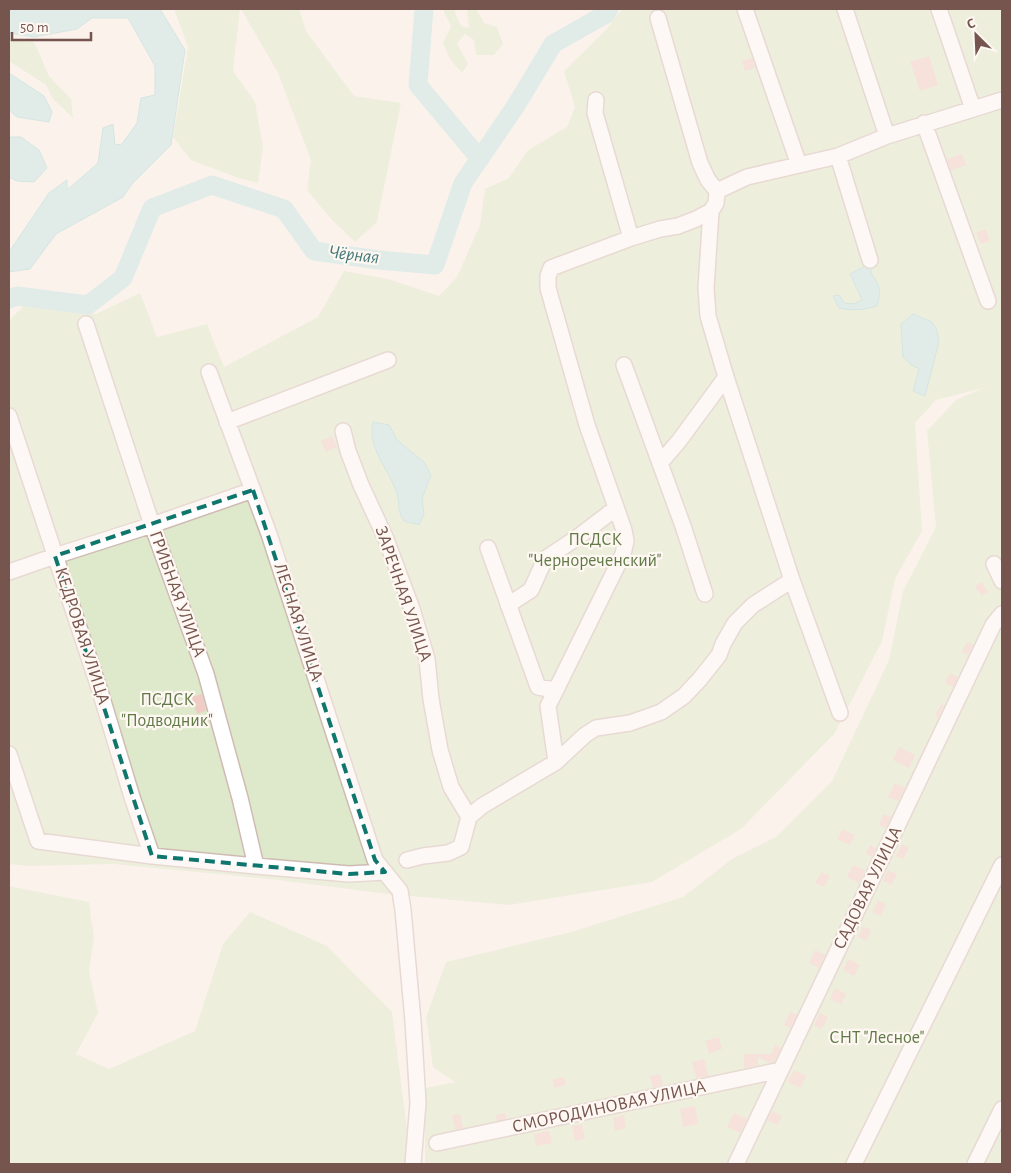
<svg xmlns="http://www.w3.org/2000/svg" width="1011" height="1173" font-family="'Alegreya Sans',sans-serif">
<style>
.green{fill:#dde9ca}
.water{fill:#c1e5e3;stroke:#a7d6d4}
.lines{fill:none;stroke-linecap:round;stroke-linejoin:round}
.river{stroke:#c1e5e3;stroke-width:19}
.building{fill:#efcdc5}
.minor-casing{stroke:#d0bbb4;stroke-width:18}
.minor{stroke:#fff;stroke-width:15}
.marked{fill:none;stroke:#0f766e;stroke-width:4;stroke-dasharray:10 6;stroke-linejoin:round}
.labels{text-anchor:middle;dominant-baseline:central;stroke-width:4.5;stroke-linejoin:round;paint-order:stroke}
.park-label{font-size:18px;fill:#617a48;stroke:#fef7f2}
.street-label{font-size:18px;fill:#76554f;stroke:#fef7f2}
.water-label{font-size:19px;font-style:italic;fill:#437978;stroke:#fef7f2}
</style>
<rect width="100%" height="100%" fill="#fcf2ec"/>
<path class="green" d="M174,9H240L233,71L255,102L263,147L258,183L238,178L191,160L173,137L188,47Z
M241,9H299L306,31L354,96L401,103L377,222L355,242L331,219L307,190L311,160L278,73Z
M444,9H455V13L461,26L469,28L467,9H476L484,23L497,27L503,44L494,55H476L474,40L465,34L457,43L468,64L462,73L450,59L443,43L451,26L444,12Z
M622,9H1002V1164H425V1088L455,1082L433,1067L426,1017L446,962L571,932L683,897L732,859L776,837L832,781L889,660L903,591L936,527L927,431L956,400L983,388L936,400L915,423L922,531L895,579L882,641L835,733L741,829L652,882L509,905L388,894L270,879L114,864L30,866L9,864V321L25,304L96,314L140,293L157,337L207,324L224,367L318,317L344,271L388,279L439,296L457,277L480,225L485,189L509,178L528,150L567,127L575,107L564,71L605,31Z
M9,38L34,42L49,76L71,99L73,118L53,99L46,85L9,61Z
M9,886L89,902L94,938L89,971L98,1013L76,1054L109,1069L195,1031L223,944L250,912L327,946L392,1012L409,1145L404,1164H9Z"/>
<path class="water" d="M9,9H160L185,50L171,145L132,184L123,197L56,234L30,269L9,272V252L49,193L67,180V190L98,163L103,128L113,124L115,145L122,144L137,123L141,98L155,95V66L128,18H92L77,29L34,37L9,33Z
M9,73L44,96L52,112L49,122L17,117L9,110Z
M9,137H21L39,150L47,168L34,182L17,181L9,177Z
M865,266L871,268V273C881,286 881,291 877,306C863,310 853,311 839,308L833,296L839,295L844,303L854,304L862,300L850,274Z
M913,314L932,322L937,330L939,342L925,396L913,391L919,369L910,364L903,357L901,324Z
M373,422L389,425L397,440L424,462L431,475L422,499L424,514L419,525L404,521C396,509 401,504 396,491C388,468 367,448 373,422Z"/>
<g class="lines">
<path class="river" d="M424,9L418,85L480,159
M9,299L17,296L88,305L123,278L152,208L212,185L284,209L314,251L379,260L435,265L463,183L515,107L553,44L606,14L609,9"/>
</g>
<path class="building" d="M929,56L938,85L920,91L910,62Z
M752,58L755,68L745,71L742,61Z
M962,154L966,165L951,171L947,159Z
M986,229L990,241L981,244L976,233Z
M332,436L337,447L326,452L321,441Z
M982,582L988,592L981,596L975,586Z
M967,642L973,645L968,655L962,652Z
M950,673L958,677L953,687L945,683Z
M202,694L206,711L197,714L191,697Z
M941,704L944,705L938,718L935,716Z
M899,747L915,755L909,768L893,760Z
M895,783L905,788L898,801L888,797Z
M884,814L891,817L886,828L879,825Z
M842,829L855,835L850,845L837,839Z
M902,844L909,848L903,859L896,856Z
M870,845L876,848L872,857L866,854Z
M853,865L865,870L859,883L847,877Z
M888,870L897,874L891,885L883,881Z
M821,872L830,876L824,887L815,883Z
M878,900L886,904L881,916L872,912Z
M863,926L871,930L866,941L858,937Z
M815,950L825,955L819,968L809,963Z
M848,959L860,965L854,976L843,970Z
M835,988L846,994L841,1004L830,999Z
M790,1012L797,1015L791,1028L784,1025Z
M820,1013L828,1017L822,1029L814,1025Z
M719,1037L722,1049L709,1054L705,1041Z
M775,1045L781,1048L774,1062L770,1063L758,1057V1065L744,1068V1054H771Z
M704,1059L708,1076L696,1078L692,1062Z
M794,1070L806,1076L800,1088L788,1082Z
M660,1074L663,1085L653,1088L650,1076Z
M564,1077L566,1085L554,1088L553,1079Z
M695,1106L698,1124L683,1127L680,1109Z
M772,1111L782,1116L778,1125L767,1120Z
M505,1113L506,1119L497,1121L496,1115Z
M734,1113L747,1119L740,1133L727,1127Z
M460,1114L463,1128L455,1130L452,1115Z
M624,1115L626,1128L615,1131L613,1118Z
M582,1124L585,1139L575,1141L572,1126Z
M549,1131L552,1143L536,1146L534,1134Z"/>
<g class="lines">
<g class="minor-casing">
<path id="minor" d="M745,9L799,165
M845,9L887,136
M939,9L973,109
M596,100L595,113L631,238
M924,123L988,301
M838,156L870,260
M717,191L747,177L838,156L887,136L1002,100
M711,211L706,288L708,316L726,377L792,580L840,713
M86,324L152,525L206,674L240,798L256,866
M624,365L683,526L705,594
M209,372L269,534L375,860L400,891L403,910L413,1021L418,1103L413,1164
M9,416L100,691L132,797L152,856
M227,422L388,360
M343,431L348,451L361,485L386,539L412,609L427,659L431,699L440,750L451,787L469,817
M660,463L679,441L726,377
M488,548L538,687L555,690
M994,564L1002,581
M9,572L55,556L152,525L253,490
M508,605L531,590L545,559L578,537L616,508
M9,754L38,841L152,856L256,866L349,874L385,872
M556,762L548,706L623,554L626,541L624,530L587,425L548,288V276L551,268L631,238L660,229L678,226L696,219L711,211L716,203L717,191L708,180L700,163L658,18
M407,860L423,856L448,853L461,847L469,817L482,806L556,762L585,735L596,728L630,723L661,712L684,696L700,679L719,655L723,644L735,623L753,605L792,580
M437,1143L781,1070
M736,1164L993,625L1002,614
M854,1164L1002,865
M975,1164L1002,1109"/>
</g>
<use href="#minor" class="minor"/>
</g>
<path d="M0 0H1011V1173H0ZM253,490L375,860L385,872L349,874L152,856L55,556Z" fill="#fcf2ec" fill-opacity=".55" fill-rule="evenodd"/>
<path class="marked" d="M253,490L375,860L385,872L349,874L152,856L55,556Z"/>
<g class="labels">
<g class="park-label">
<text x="595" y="540">ПСДСК<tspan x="595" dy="21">"Чернореченский"</tspan></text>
<text x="167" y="700">ПСДСК<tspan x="167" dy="21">"Подводник"</tspan></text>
<text x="877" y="1038">СНТ "Лесное"</text>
</g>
<g class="street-label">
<text transform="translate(177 594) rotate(70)">ГРИБНАЯ УЛИЦА</text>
<text transform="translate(403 594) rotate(71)">ЗАРЕЧНАЯ УЛИЦА</text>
<text transform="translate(298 622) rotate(72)">ЛЕСНАЯ УЛИЦА</text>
<text transform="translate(82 636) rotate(72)">КЕДРОВАЯ УЛИЦА</text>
<text transform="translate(868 888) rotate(-64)">САДОВАЯ УЛИЦА</text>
<text transform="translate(609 1107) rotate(-12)">СМОРОДИНОВАЯ УЛИЦА</text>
</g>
<g class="water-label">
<text transform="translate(354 255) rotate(7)">Чёрная</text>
</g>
</g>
<rect width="1011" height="1173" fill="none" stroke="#76554f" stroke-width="20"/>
<g transform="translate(976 35) rotate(336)" stroke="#fef7f2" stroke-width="4" paint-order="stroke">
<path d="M0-4L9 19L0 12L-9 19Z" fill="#76554f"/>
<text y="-8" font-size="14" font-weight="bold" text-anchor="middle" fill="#76554f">С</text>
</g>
<path d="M12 32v8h79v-8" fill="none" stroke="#76554f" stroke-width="2.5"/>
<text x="20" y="32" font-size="15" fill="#76554f" stroke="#fef7f2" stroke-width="4" paint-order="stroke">50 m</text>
</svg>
